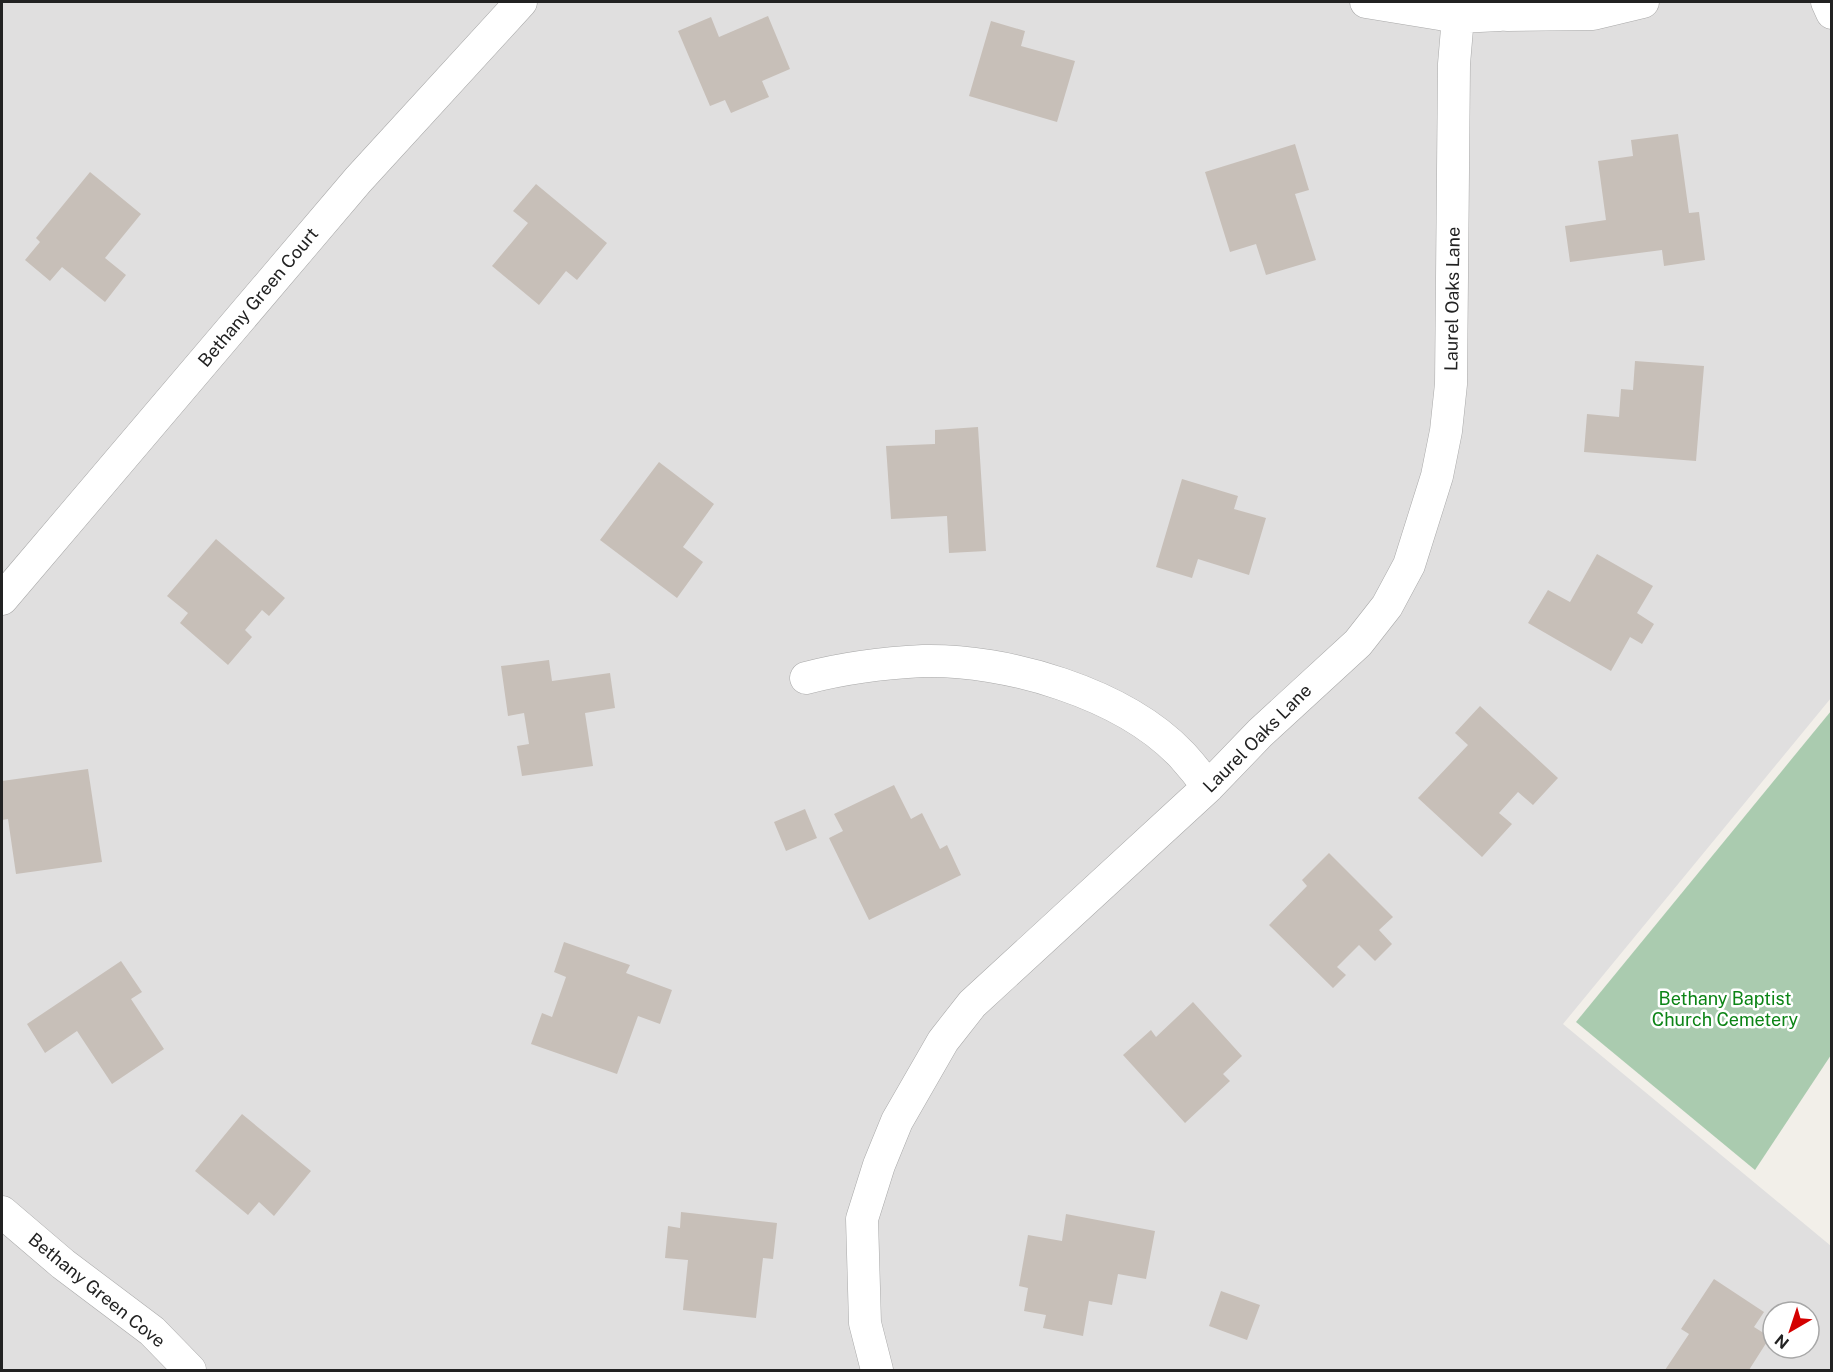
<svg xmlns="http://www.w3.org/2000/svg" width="1833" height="1372" font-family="'Public Sans',sans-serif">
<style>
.residential{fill:#e0dfdf;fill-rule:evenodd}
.cemetery{fill:#aacbaf}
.building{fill:#c7bfb8}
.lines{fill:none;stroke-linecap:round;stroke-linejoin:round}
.street-casing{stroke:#a9a9a9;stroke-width:33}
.street{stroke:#fff;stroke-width:32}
.labels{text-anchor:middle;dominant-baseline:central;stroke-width:5;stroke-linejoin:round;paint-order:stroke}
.street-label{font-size:18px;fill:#222;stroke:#fff}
.park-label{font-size:18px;fill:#0c8416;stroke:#fff}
</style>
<rect width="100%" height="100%" fill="#f2efe9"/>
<path class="residential" d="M2,2H1831V698L1563,1024L1831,1246V1370H2ZM1773,1312H1809V1348H1773Z"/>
<path class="cemetery" d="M1831,711V1055L1755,1170L1576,1022Z"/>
<path class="building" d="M768,16L790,69L762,81L769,97L731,113L725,100L710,106L678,31L711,17L719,37Z
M991,21L1025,31L1021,46L1075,61L1057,122L969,96Z
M1678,134L1689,213L1699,212L1705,260L1664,266L1662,250L1570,262L1565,226L1606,220L1598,161L1633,156L1631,140Z
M1295,144L1309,190L1295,194L1316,260L1266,275L1256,244L1230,252L1205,172Z
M90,172L141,214L105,258L126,275L105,302L62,267L50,281L25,260L40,242L36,238Z
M536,184L607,243L577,280L566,271L539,305L492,266L528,223L513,211Z
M1635,361L1704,366L1696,461L1584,452L1587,414L1619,417L1621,389L1633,390Z
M978,427L986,551L949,553L947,516L891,519L886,446L935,444V430Z
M659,462L714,504L683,547L703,562L677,598L600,540Z
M1182,479L1238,496L1234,509L1266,518L1249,575L1198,559L1192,578L1156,567Z
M216,539L285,598L269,616L262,610L245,630L252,637L228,665L180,623L188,613L167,596Z
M1597,554L1653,586L1637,613L1654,624L1642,644L1630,637L1611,671L1528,623L1548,590L1570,602Z
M549,660L552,681L610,673L615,708L585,713L593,766L522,776L517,746L529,744L524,713L508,716L501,666Z
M1480,706L1558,778L1533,805L1518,792L1499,813L1512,824L1482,857L1418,798L1468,745L1455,733Z
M88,769L102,862L16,874L8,819L2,820V781Z
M894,785L911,819L922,813L940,849L947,845L961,875L869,920L829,838L843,831L834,814Z
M805,809L817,838L786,851L774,822Z
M1329,853L1393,917L1379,930L1392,944L1375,961L1359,945L1337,967L1346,975L1333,988L1269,925L1307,886L1302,880Z
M564,942L630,965L626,973L672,990L660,1024L638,1016L617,1074L531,1044L542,1013L552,1017L566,977L554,972Z
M121,961L142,992L131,999L164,1049L112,1084L77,1031L45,1053L27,1024Z
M1193,1002L1242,1056L1223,1074L1230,1081L1185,1123L1123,1055L1151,1030L1156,1037Z
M242,1114L311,1171L274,1216L259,1202L248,1215L195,1171Z
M681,1212L777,1223L773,1259L763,1258L756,1318L683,1310L688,1260L665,1258L668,1226L680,1228Z
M1066,1214L1155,1231L1146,1279L1118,1274L1112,1305L1089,1301L1083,1336L1043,1328L1046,1315L1024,1311L1028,1288L1019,1286L1028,1235L1062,1241Z
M1714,1279L1764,1312L1754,1327L1770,1337L1749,1370H1665L1689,1334L1681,1329Z
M1221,1291L1260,1305L1247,1340L1209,1326Z"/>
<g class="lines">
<g class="street-casing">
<path id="street" d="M1366,2L1458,17L1500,15L1532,2
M1827,2L1832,13
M1507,15L1593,14L1643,2
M2,599L358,180L521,2
M806,678C844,668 883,663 923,661C1006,659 1123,693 1182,755C1191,765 1200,776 1208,787
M2,1212L63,1264L152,1331L190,1370
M877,1370L865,1323L862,1219L879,1165L897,1121L943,1041L972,1004L1208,787L1260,733L1358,643L1387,606L1409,565L1437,476L1446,431L1451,384L1454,64L1458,17"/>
</g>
<use href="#street" class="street"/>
</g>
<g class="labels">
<g class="street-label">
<text transform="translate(258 297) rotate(-50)">Bethany Green Court</text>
<text transform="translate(1452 299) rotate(-89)">Laurel Oaks Lane</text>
<text transform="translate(1257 738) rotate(-45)">Laurel Oaks Lane</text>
<text transform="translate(97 1290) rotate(39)">Bethany Green Cove</text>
</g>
<g class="park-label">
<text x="1725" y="998">Bethany Baptist<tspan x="1725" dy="21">Church Cemetery</tspan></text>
</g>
</g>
<rect width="1833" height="1372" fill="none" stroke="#222222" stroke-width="6"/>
<g transform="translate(1791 1330) rotate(219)"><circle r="28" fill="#ffffff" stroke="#a7a7a7" stroke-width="1.5"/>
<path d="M0-4.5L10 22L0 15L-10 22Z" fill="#d40000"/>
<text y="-9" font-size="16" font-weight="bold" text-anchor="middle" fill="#222222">N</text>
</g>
</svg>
